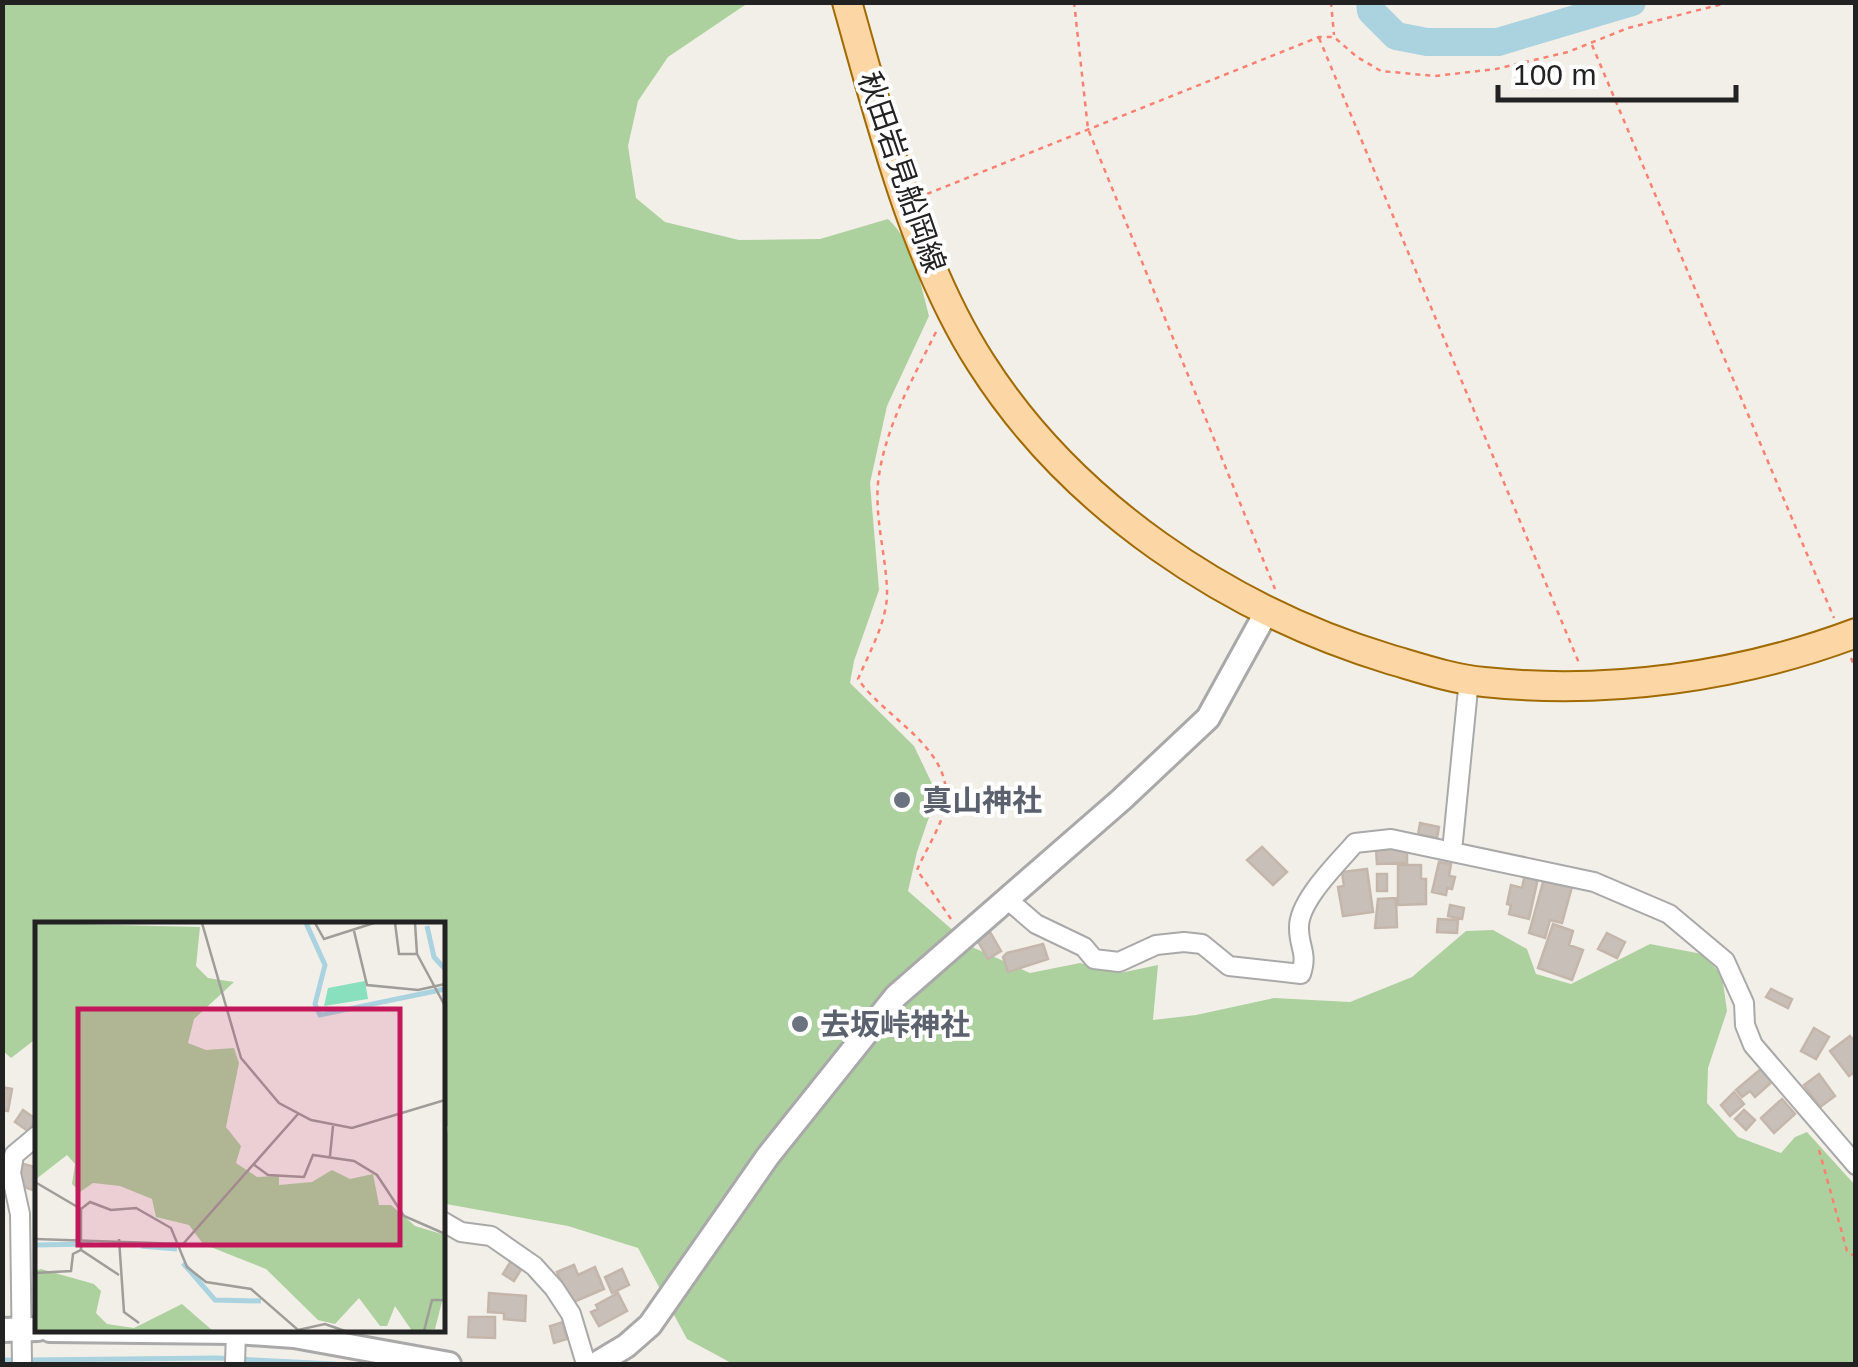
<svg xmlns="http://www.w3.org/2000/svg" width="1858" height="1367" font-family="Helvetica,'Noto Sans JP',sans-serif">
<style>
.forest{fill:#add19e}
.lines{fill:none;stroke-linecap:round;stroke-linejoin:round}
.stream{stroke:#aad3df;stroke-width:5}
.river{stroke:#aad3df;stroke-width:28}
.building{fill:#c7bfb8;stroke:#c4b6ab;stroke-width:2.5}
.minor-casing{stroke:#a9a9a9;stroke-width:22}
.tertiary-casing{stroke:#a9a9a9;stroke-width:28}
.primary-casing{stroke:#a06b00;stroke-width:32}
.path{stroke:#fa8072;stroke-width:2.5;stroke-dasharray:5 5;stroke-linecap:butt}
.minor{stroke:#fff;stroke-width:18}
.tertiary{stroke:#fff;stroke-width:22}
.primary{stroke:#fcd6a4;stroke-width:28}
.worship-dot{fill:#6b7280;stroke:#fff;stroke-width:4}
.labels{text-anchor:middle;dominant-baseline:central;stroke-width:8;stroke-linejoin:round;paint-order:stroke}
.street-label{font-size:30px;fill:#222;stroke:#fff}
.worship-label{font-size:30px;font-weight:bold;fill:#5b616d;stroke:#fff;text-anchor:start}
.inset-river{fill:none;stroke:#aad3df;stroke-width:5}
.inset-road{fill:none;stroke:#9f9d99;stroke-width:2.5}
.view{fill:#c2185b;fill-opacity:0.15;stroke:#c2185b;stroke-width:5}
.inset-edge{fill:none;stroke:#222;stroke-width:5}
</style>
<rect width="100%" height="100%" fill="#f2efe9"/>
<path class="forest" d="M2,3H748L668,57L638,101L628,146L636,198L665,222L739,240L820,239L888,219C913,241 921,286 929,316L887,406L870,483L879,590L854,661L850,683L914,746L937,794L917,852L908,891L972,947L1030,973L1080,963L1120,973L1158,965L1153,1020L1196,1015L1274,998L1350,1002L1412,977L1466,931L1493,930L1527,949L1536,974L1571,984L1650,944L1702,954L1722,975L1727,1011L1708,1068L1707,1103L1738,1137L1781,1153L1795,1137L1807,1132L1855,1185V1364H733L687,1339L638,1248L568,1226L446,1204L443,1165L448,1127L442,1119V924H38L37,1038L11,1058L2,1050Z"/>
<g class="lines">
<path class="stream" d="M2,1360H17
M28,1360L216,1358L335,1364"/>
<path class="river" d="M1370,2L1371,11L1396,36L1427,42H1498L1632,2"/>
</g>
<path class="building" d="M1420,823L1439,827L1437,838L1418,835Z
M1262,847L1287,872L1273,885L1247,860Z
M1407,848V863L1377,864L1376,849Z
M1439,862L1451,864L1449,876L1455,877L1452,889L1447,888L1446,895L1432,892Z
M1398,865H1421V879H1426V904L1398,905Z
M1367,869L1373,912L1343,916L1338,887L1344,886L1342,872Z
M1377,874H1387V891H1377Z
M1525,874L1538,878L1529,919L1509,914L1511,905L1507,904L1511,885L1522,888Z
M1545,875L1573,883L1562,923L1550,920L1545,938L1529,933Z
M1396,898L1397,927L1375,928L1378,899Z
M1450,905L1464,908L1462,919L1448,916Z
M1438,919L1458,920L1457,933L1437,932Z
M1553,924L1573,931L1569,945L1583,950L1572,980L1538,968Z
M989,930L1001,951L988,959L976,938Z
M1607,933L1625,942L1617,958L1598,949Z
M1043,944L1048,959L1008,972L1003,957L1007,953Z
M1771,989L1792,999L1788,1008L1766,997Z
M1814,1028L1829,1037L1816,1059L1801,1051Z
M1850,1036L1856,1043V1071L1849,1076L1830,1051Z
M1762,1068L1773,1081L1755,1097L1750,1091L1742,1097L1736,1090Z
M1819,1074L1835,1096L1820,1107L1804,1085Z
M2,1087L12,1089L8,1111L2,1110Z
M1734,1092L1744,1104L1730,1116L1721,1105Z
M1782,1099L1795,1114L1774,1133L1761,1118Z
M23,1110L36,1119L28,1131L15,1122Z
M1744,1110L1755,1120L1746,1130L1735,1119Z
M20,1163L38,1168L36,1191L21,1186L23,1180L16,1177Z
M511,1261L522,1268L514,1281L503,1274Z
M574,1265L578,1275L595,1267L604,1289L571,1303L557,1272Z
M622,1269L629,1285L612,1293L605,1277Z
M489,1293L526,1296L525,1321L504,1319V1313L488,1312Z
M618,1293L627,1311L599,1326L591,1312L598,1309L596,1305Z
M469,1317H495V1338L468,1337Z
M563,1322L567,1339L554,1343L550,1326Z"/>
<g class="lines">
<g class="minor-casing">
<path id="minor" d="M1452,851L1469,679
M1007,899L1036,924L1084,947L1094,959L1119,962L1156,945L1184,942L1202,944L1229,966L1301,974C1308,953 1299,948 1299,928C1298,901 1338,863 1355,843L1391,839L1594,882L1669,914L1725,961L1744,1003L1745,1025L1753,1045L1856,1165
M442,1221L461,1232L491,1236L534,1266L554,1288L571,1314L586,1364
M22,1364L20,1214L11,1173L14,1155L38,1135
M235,1364L236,1332"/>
</g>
<g class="tertiary-casing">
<path id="tertiary" d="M2,1330L38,1329
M50,1330L236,1332L294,1336L449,1364
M596,1364L626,1346L650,1325L768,1156L896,996L1122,799L1208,718L1267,611"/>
</g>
<g class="primary-casing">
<path id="primary" d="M847,2C880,119 915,261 981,363C1072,506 1228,610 1389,659C1420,668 1452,679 1484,682C1608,695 1739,677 1856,633"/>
</g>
<path class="path" d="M1074,2L1088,129L1275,589
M1331,2L1334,35
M1853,2L1856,9
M1319,38L1579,663
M1592,45L1834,618
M927,194L1319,37H1334L1357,57L1381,71L1435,76L1496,69L1568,52L1628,28L1730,2
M936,332C913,378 887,424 879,475C873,514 886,553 887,591C888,620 869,653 858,679C886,720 956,749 945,807C941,827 925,851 917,870L951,919
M1851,658L1856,670
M1819,1150L1847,1251L1856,1257"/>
<use href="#minor" class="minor"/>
<use href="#tertiary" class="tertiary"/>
<use href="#primary" class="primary"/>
</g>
<g class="worship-dot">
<circle cx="902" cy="800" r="10"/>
<circle cx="800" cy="1024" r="10"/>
</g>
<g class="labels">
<g class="street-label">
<text transform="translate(902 172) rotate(71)">秋田岩見船岡線</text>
</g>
<g class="worship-label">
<text x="922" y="800">真山神社</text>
<text x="820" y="1024">去坂峠神社</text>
</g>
</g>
<g transform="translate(35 922)">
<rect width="410" height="410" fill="#f2efe9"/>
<path d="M0,1L165,5L161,44L173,56L199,60L159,97L153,121L171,128L199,126L204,141L191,205L206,224L201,241L222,255L244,254V263L277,260L297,248L315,257L338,252L344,283H356L380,304L410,313V368L400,407L377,409L360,384L352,404H345L324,376L300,402L283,398L231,347L168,322L154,303L121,295L117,277L85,264L58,261L45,270L37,262L40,242L32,233L0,258ZM6,347L59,362L66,369L61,391L72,402L99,406L147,382L178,409H0V349Z" fill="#add19e"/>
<path d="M330,59L333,77L289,84L293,66Z" fill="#88e0be"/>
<path class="inset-river" d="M271,1L290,43L280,82L285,93L410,67M392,4L399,35L410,47M0,323L58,322M106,324L142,327M148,341L180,378L226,379"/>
<path class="inset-road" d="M167,1L206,136L244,181L276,198L317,206L410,178M280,1L289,17L339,1M360,1L364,32H382M380,1L382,32L410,84M319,9L332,63L383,68L410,62M295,234L298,204M218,242L233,253L269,255L278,233L319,239L342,253L369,294L408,311M0,260L46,287L55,280L76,288L101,286L136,306L152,345L171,360L216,367L263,408L290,402L310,409M46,287V328M0,317L148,322L263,192M84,317L89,390L104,401M0,351L36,349L38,332L46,328L84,353M389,409L397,378H410"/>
<path class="view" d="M43,87H365V323H43Z"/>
<rect width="410" height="410" class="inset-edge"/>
</g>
<rect width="1858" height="1367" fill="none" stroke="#222222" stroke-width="10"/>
<path d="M1498 85v15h238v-15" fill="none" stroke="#222222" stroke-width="5"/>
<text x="1513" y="85" font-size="30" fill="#222222" stroke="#ffffff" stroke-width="8" paint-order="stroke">100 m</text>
</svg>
